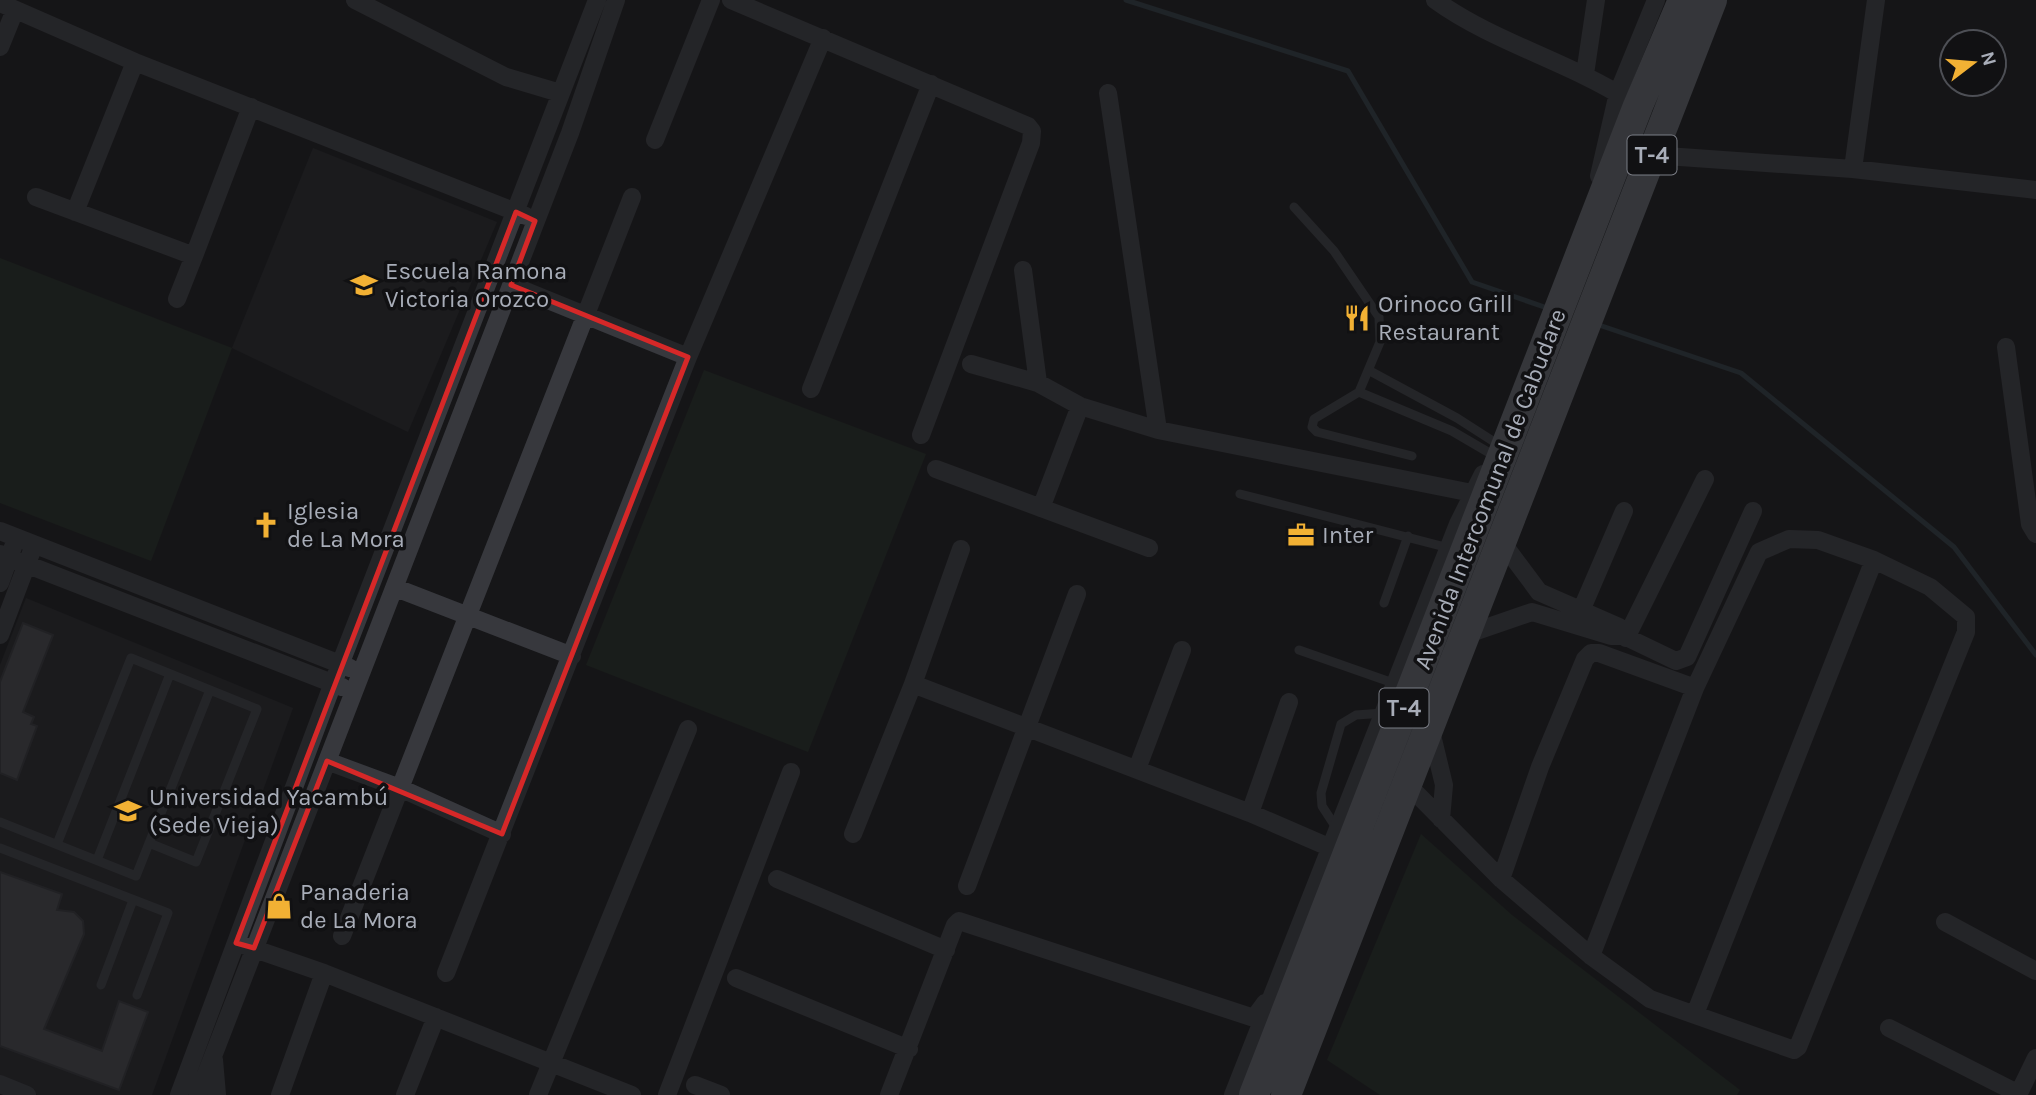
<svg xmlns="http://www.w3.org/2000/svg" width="2036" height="1095" font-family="Karla,sans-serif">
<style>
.built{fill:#222225}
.green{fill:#1e261f}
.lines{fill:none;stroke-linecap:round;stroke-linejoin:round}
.stream{stroke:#2c353c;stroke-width:5}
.building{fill:#404145;stroke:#303034;stroke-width:2}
.service{stroke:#37383d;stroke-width:9}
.minor{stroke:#37383d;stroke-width:18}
.trunk{stroke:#5b5e65;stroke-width:30}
.marked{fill:none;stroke:#d62828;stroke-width:5;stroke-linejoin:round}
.labels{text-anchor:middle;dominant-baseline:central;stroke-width:7;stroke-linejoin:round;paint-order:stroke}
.shield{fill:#111113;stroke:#7b7e86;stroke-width:2}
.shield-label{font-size:23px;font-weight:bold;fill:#a8adb8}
.poi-label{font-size:24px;fill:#a8adb8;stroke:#111113;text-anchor:start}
.street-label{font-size:24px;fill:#a8adb8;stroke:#111113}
</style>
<rect width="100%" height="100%" fill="#161618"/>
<path class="built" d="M313,148L497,222L408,432L232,348Z
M26,598L293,708L152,1095H38L0,1081V665Z"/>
<path class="green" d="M0,258L232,348L151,561L0,503Z
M704,370L926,454L808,752L586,665Z
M1421,834L1512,915L1740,1090L1737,1095H1380L1327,1060Z"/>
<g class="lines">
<path class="stream" d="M1126,0L1348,71L1472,282L1550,309
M1596,324L1741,373L1954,547L2036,655"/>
</g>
<path class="building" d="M23,623L53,635L23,712L34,717L31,724L37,726L17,780L0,773V682Z
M0,872L62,894L57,910L74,912L83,921L84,934L44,1029L102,1051L119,1001L148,1012L119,1090L0,1046Z"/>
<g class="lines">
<path class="service" d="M1294,207L1334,251L1379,317L1380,342L1359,392L1314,419L1312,427L1317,432L1412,456
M1370,371L1457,418L1499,445
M1359,392L1452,431L1493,455
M1240,494L1449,548
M1384,603L1408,536
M1299,650L1396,684
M0,822L136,876L210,690
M1337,829L1322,806L1321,793L1341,724L1356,715L1384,713
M57,844L131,658L257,709L196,862L149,843
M0,848L168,913L137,995
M97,860L170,674
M101,985L133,900"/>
<path class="minor" d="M355,0L506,77L560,93
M731,0L1028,126L1032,131L1031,143L921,435
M1435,0C1493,42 1567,61 1628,100
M0,3L135,62L526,216
M0,47L15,10
M1585,74L1596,0
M1108,93L1158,430
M655,140L711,0
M1652,155L1853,169L2036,190
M1853,169L1876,0
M1599,176L1618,93L1656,0
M36,197L194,256L177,299
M75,212L135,62
M194,256L251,107
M1023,270L1038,383
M511,285L688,357L823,38
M2006,347L2030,524L2036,534
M971,364L1038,383L1080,406L1158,430L1472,493
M811,389L931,84
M936,469L1149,548
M1041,508L1080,406
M0,531L350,668
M1501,541L1539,592L1619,627L1624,636
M0,554L342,687
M0,583L13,547
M396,588L572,656
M1577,620L1624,511
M0,635L31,553
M1465,635L1532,612L1611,636H1624L1676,661L1687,657L1753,511
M1626,638L1705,479
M913,684L1250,813L1331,848
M1430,727L1444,785L1441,819
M327,761L400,788L502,834
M1137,769L1182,650
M1407,784L1501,879L1591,956L1650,999L1794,1050L1798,1047L1966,632V617L1930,587L1874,560L1818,540L1789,539L1759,552L1695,688L1591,956
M1250,813L1289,702
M853,834L913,684L961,549
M777,879L946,950
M1501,879L1540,767L1585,659L1591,653H1599L1695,688
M967,886L1077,594
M1945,922L2036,971
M342,936L632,197
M243,945L324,973L632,1095
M446,973L688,357
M736,978L909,1049
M1695,1014L1874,560
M1889,1028L2019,1094
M214,1060L217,1095
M0,1084L27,1095
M695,1085L721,1095
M179,1095L333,683L597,0
M198,1095L570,133L616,0
M280,1095L324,973
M405,1095L436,1017
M538,1095L688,729
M667,1095L791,772
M889,1095L955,925L959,921L1254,1018L1265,1003
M1233,1095L1458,524L1483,474
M2018,1095L2036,1058"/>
<path class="trunk" d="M1254,1095L1638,106L1683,0
M1286,1095L1712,0"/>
</g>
<path d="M0 0H2036V1095H0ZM516,212L535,221L511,285L688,357L502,834L327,761L254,948L236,943Z" fill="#161618" fill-opacity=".55" fill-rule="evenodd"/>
<path class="marked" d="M516,212L535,221L511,285L688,357L502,834L327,761L254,948L236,943Z"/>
<defs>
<g id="school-bare" transform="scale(2.1)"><path d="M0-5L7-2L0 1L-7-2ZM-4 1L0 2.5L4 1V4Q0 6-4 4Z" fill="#f2b134" stroke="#111113" stroke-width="2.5" paint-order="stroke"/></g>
<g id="restaurant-bare" transform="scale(2.1)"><path d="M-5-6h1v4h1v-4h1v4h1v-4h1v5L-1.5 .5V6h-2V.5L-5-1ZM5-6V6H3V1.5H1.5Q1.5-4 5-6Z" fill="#f2b134" stroke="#111113" stroke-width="2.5" paint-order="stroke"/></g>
<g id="church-bare" transform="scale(2.1)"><path d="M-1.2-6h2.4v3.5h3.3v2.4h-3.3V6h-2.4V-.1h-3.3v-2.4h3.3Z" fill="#f2b134" stroke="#111113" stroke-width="2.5" paint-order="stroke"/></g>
<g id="office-bare" transform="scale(2.1)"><path d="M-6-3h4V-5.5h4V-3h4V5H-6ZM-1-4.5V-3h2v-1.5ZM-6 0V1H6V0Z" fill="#f2b134" stroke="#111113" stroke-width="2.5" paint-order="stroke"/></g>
<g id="university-bare" transform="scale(2.1)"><path d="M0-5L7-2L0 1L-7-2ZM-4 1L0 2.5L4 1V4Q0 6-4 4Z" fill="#f2b134" stroke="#111113" stroke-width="2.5" paint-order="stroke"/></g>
<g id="shop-bare" transform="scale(2.1)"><path d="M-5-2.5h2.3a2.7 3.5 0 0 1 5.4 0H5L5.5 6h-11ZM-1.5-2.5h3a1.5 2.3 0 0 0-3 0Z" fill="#f2b134" stroke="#111113" stroke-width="2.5" paint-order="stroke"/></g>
</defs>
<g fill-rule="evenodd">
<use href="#school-bare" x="364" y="285"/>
<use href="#restaurant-bare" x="1357" y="318"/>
<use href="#church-bare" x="266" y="525"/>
<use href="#office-bare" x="1301" y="535"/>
<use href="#university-bare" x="128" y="811"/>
<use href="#shop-bare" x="279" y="906"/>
</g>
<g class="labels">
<g class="shield">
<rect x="1627.5" y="135.5" width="49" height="39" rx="5"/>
<rect x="1379.5" y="688.5" width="49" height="39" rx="5"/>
</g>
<g class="shield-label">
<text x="1652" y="155">T-4</text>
<text x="1404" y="708">T-4</text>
</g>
<g class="poi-label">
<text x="385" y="271">Escuela Ramona<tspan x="385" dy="28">Victoria Orozco</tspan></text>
<text x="1378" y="304">Orinoco Grill<tspan x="1378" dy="28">Restaurant</tspan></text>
<text x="287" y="511">Iglesia<tspan x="287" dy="28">de La Mora</tspan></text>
<text x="1322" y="535">Inter</text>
<text x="149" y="797">Universidad Yacambú<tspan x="149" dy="28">(Sede Vieja)</tspan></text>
<text x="300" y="892">Panaderia<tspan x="300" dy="28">de La Mora</tspan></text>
</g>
<g class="street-label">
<text transform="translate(1490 489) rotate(-69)">Avenida Intercomunal de Cabudare</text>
</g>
</g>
<g transform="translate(1973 63) rotate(74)"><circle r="33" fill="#111113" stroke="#4d4f55" stroke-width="2"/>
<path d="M0-5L12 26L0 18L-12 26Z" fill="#f2b134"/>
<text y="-10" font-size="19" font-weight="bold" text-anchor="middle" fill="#a8adb8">N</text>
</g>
</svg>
